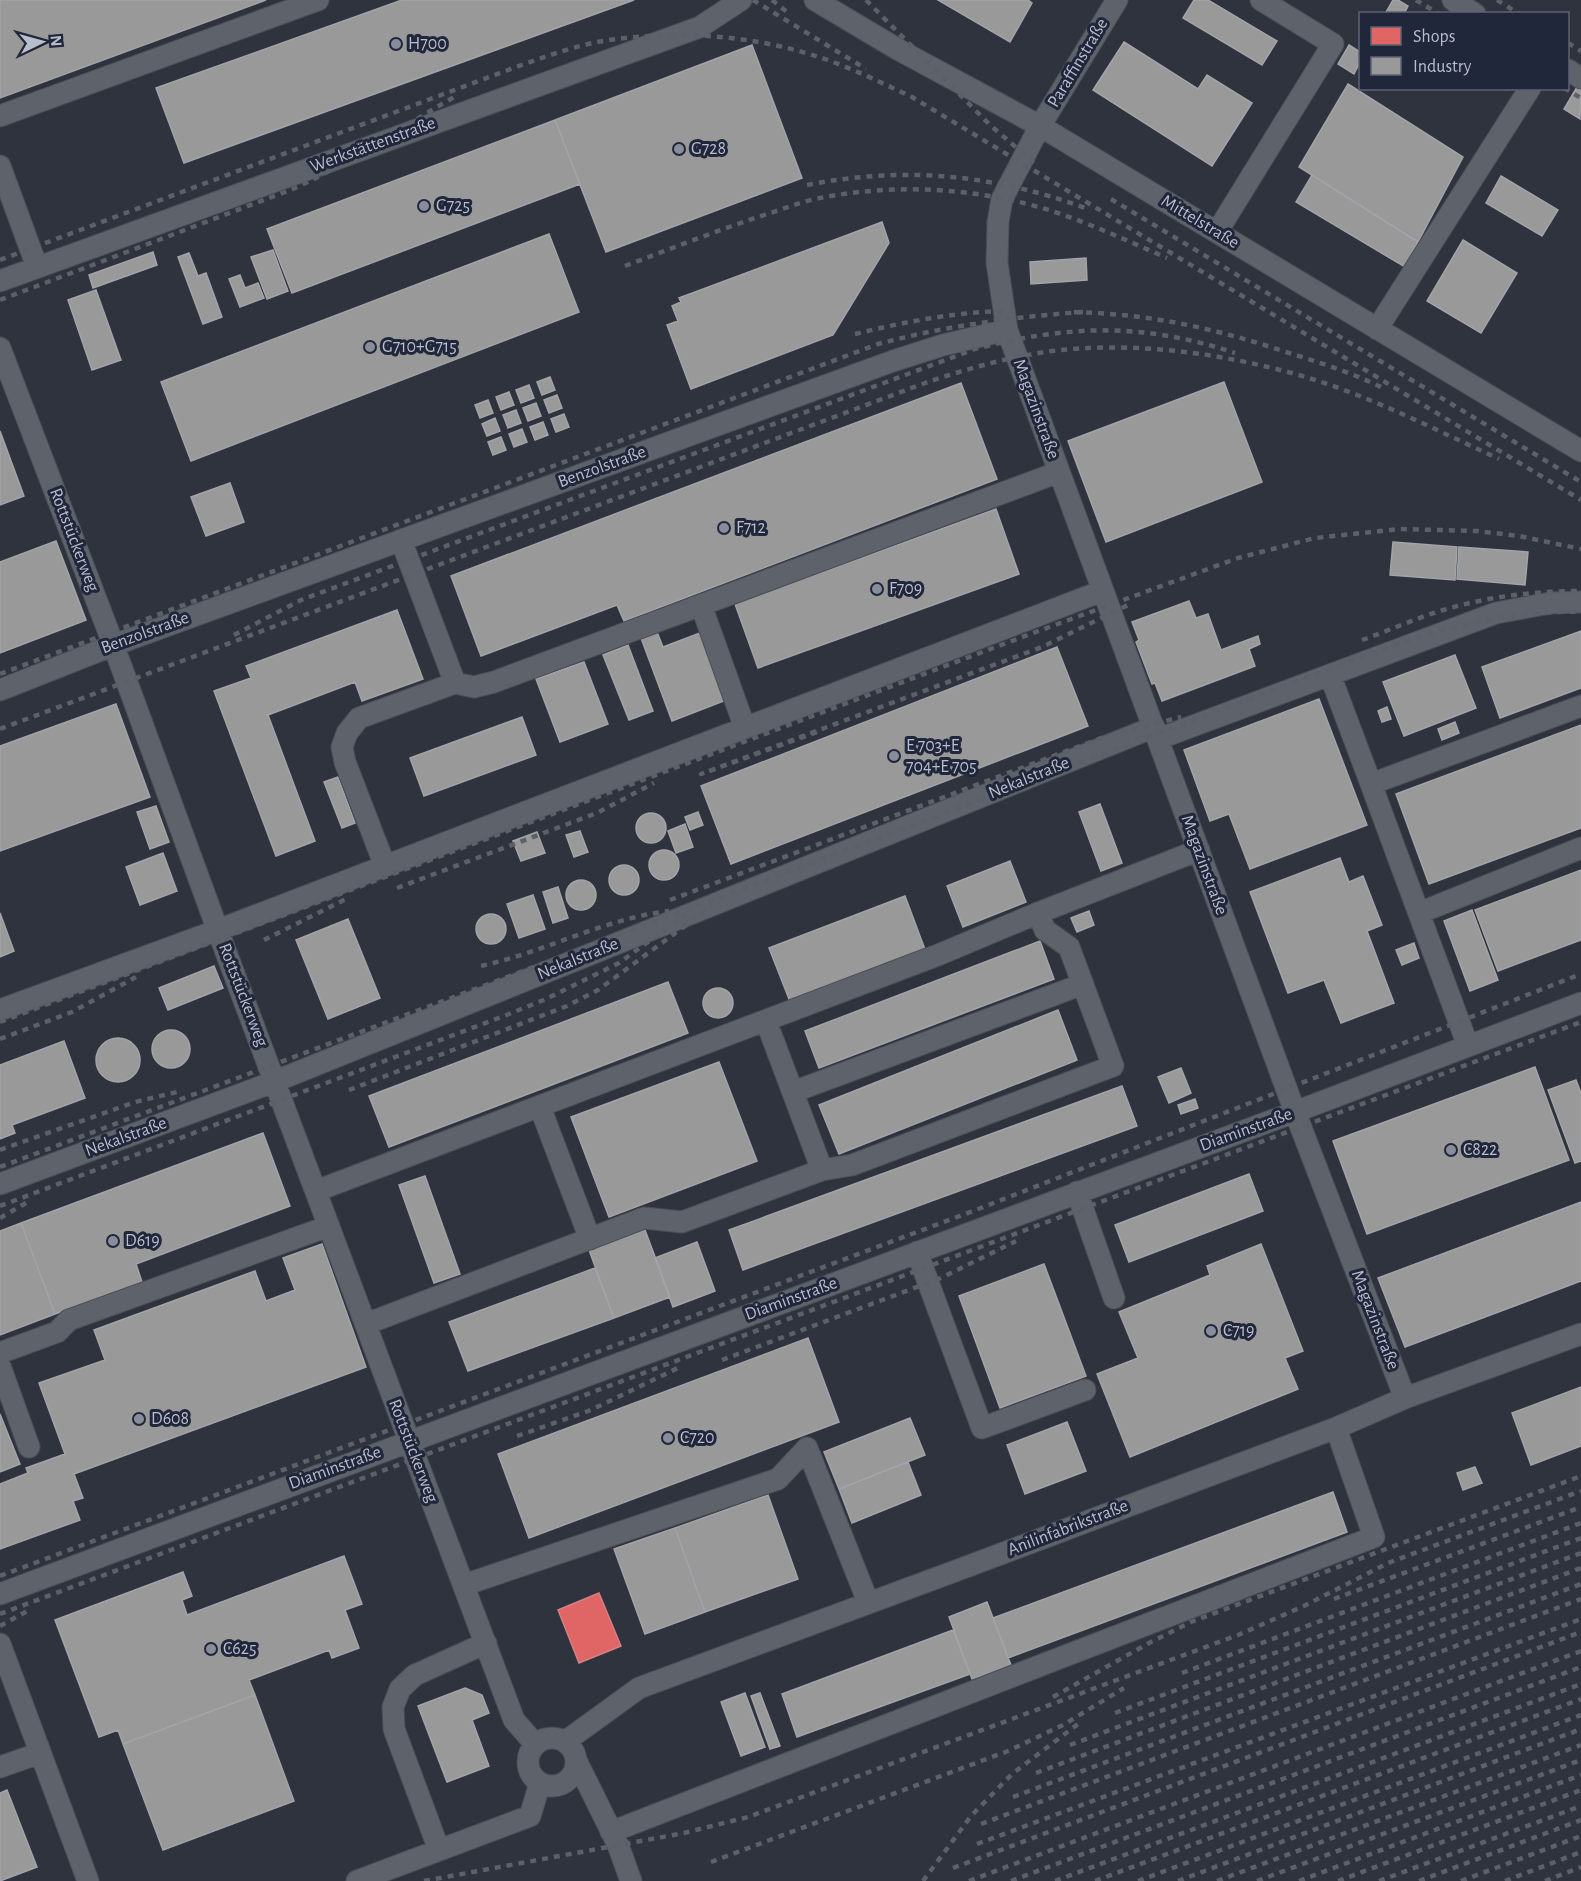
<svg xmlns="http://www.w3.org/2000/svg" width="1581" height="1881" font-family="'Alegreya Sans',sans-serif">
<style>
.shops{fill:#e06666;stroke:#d48085;stroke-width:1.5}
.industry{fill:#999;stroke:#a3a4a9;stroke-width:1.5}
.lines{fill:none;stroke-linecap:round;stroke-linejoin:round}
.minor-casing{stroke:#4a4e56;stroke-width:23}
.minor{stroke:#5e626b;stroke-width:21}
.rail{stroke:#5d6069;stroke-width:4.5;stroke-dasharray:6 6;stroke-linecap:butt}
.poi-dot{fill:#888d9b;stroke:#20273a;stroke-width:2}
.labels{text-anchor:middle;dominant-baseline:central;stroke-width:6;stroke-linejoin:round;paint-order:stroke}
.poi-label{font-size:18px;fill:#b9becd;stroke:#20273a;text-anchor:start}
.street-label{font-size:18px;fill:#b9becd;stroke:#20273a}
</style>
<rect width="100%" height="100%" fill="#2e333e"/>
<path class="shops" d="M599,1593L621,1646L579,1663L558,1610Z"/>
<path class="industry" d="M0,0H266L0,98Z
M402,0H634L184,163L156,88Z
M938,0H1028L1032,3L1010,42Z
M1194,0H1208L1277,41L1262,65L1183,18Z
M1393,0H1398L1408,6L1404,14H1385Z
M1124,42L1198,89L1207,75L1252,103L1212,166L1093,90Z
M752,45L802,178L606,252L555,120Z
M1349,45L1360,52V62L1354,74L1338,64Z
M1348,84L1463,157L1418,242L1299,167Z
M1577,87L1581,89L1580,119L1564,109Z
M555,120L580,184L292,293L267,229Z
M1312,175L1418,242L1405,267L1296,202Z
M1501,176L1558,210L1542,236L1486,203Z
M882,222L889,243L833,335L691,389L667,325L678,321L672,306L681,302L679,298Z
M549,234L579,312L191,461L161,382Z
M1463,240L1517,273L1481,333L1427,301Z
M273,250L288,291L267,299L251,257Z
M153,252L157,265L93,288L89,275Z
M189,253L198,276L206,273L222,317L203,324L178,257Z
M1086,258L1087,280L1031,284L1030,262Z
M240,275L245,288L258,283L264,298L240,307L229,279Z
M96,290L121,360L92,370L68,300Z
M550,377L555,390L542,395L537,382Z
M1224,382L1262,482L1106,542L1068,441Z
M961,383L997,479L624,621L617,605L481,656L451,576Z
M529,385L534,398L521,403L516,390Z
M509,392L514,405L501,410L496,397Z
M557,395L562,408L549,413L544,400Z
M488,400L493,413L480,418L475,405Z
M536,403L541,416L528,421L523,408Z
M516,410L521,423L508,428L503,415Z
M564,414L569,427L556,432L551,419Z
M495,418L500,431L487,436L482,424Z
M543,422L548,435L535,440L530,427Z
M522,429L527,442L514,447L509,434Z
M0,431L24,496L0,505Z
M501,437L506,450L493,455L488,442Z
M230,483L244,522L206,536L191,497Z
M996,509L1019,574L758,668L735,604Z
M56,541L86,620L0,653V562Z
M1393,542L1457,547L1455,580L1390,575Z
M1459,547L1528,552L1525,585L1457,579Z
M1189,601L1196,618L1208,614L1221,650L1258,636L1260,644L1249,649L1255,666L1162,701L1155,683L1152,684L1136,642L1139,640L1132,622Z
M397,610L423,679L362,701L355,682L268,715L315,841L276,856L214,691L251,678L246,666Z
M1581,631V688L1500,718L1482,667Z
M657,632L663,647L700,633L726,700L672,721L641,638Z
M628,645L653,711L629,720L603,655Z
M1057,647L1088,726L731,864L701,786Z
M1455,655L1476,708L1404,736L1383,682Z
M584,662L608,724L560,742L536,679Z
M1319,699L1367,825L1250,869L1229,814L1210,821L1184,750Z
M116,704L150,797L0,851V746Z
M1387,707L1391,719L1382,722L1378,711Z
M522,717L536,755L424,796L410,758Z
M1455,722L1459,733L1442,740L1438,729Z
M1581,725V828L1429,884L1396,794Z
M338,777L355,823L342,828L324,782Z
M1100,804L1122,863L1101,871L1079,812Z
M156,806L169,842L150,849L137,812Z
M698,812L703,825L690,830L685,817Z
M636 828a15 15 0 1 1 30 0a15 15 0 1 1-30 0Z
M685,824L693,847L676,853L668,831Z
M580,831L588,852L574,857L566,835Z
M537,832L545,853L521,861L513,841Z
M649 865a15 15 0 1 1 30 0a15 15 0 1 1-30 0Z
M163,853L177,891L140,905L126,867Z
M1340,858L1349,882L1363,876L1382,925L1367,931L1394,1003L1341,1023L1324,980L1288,993L1250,892Z
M1010,861L1026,902L963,927L947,886Z
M609 880a15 15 0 1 1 30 0a15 15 0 1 1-30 0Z
M1581,870V940L1498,971L1475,910Z
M566 895a15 15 0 1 1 30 0a15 15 0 1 1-30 0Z
M558,887L568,918L553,923L543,892Z
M533,895L545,929L519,938L507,904Z
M905,896L926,952L791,1004L769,948Z
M1472,910L1498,980L1470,991L1444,921Z
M1089,911L1094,925L1077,932L1071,918Z
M0,913L14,951L0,957Z
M476 929a15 15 0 1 1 30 0a15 15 0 1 1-30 0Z
M348,919L380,998L328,1019L296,940Z
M1040,941L1054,979L819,1068L805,1031Z
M1414,943L1419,958L1402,965L1396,950Z
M214,966L223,988L168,1010L159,988Z
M668,982L688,1033L389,1147L369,1096Z
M703 1003a15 15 0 1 1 30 0a15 15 0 1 1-30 0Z
M1058,1010L1077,1060L839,1154L819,1105Z
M152 1049a19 19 0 1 1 38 0a19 19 0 1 1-38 0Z
M96 1060a22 22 0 1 1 44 0a22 22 0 1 1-44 0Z
M64,1041L85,1098L12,1125L15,1133L0,1139V1065Z
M719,1062L757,1161L609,1217L571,1117Z
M1535,1067L1569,1160L1367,1234L1333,1141Z
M1181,1068L1191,1093L1169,1103L1158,1077Z
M1576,1080L1581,1093V1161L1575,1163L1548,1090Z
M1122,1086L1137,1126L743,1270L729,1230Z
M1195,1099L1198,1108L1181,1114L1178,1105Z
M263,1133L290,1206L136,1264L142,1282L55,1314L21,1223Z
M1249,1174L1263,1211L1129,1262L1115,1225Z
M425,1176L460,1274L434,1283L399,1185Z
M1581,1202V1281L1405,1347L1378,1278Z
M21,1223L55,1314L0,1335V1231Z
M645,1230L670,1297L614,1318L589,1250Z
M697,1242L715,1291L673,1307L655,1258Z
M322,1244L366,1367L74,1474L83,1498L73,1501L80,1520L0,1549V1484L28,1473L26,1468L65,1454L39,1383L105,1360L94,1330L255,1271L266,1301L295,1290L283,1258Z
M1261,1244L1303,1351L1285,1358L1298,1389L1130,1457L1097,1374L1138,1358L1119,1312L1210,1275L1207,1266Z
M1044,1264L1086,1376L1000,1408L959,1296Z
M595,1268L614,1318L468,1371L449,1322Z
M808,1338L839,1422L529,1538L498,1454Z
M1581,1387V1446L1531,1465L1512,1413Z
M0,1414L20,1464L0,1472Z
M910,1418L925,1455L839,1489L824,1452Z
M1067,1422L1086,1471L1025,1494L1007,1445Z
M908,1462L921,1495L852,1523L839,1489Z
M1475,1467L1482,1483L1463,1490L1457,1473Z
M1333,1492L1347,1532L1008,1658L993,1618Z
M768,1495L798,1579L705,1612L675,1528Z
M675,1528L705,1612L645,1634L614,1549Z
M344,1556L362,1604L345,1610L359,1648L332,1658L329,1650L249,1680L255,1695L123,1744L118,1730L99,1737L55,1620L183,1572L192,1596L182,1600L187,1615Z
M987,1602L1011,1665L972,1679L949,1617Z
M953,1630L970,1674L797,1737L782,1694Z
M465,1688L482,1695L489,1713L472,1720L489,1766L447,1782L418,1706Z
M745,1693L765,1747L741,1756L721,1702Z
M760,1693L780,1746L770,1749L751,1696Z
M255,1695L294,1801L163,1850L123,1744Z
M7,1790L37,1867L0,1881V1793Z"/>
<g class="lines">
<g class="minor-casing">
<path id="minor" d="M815,0L899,50L1040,126L1581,451
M1117,0L1040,126L1002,199L998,222L997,263L1007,330L1295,1112L1405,1398
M1453,0L1475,14
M1568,70L1581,78
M0,116L318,0
M0,166L37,267
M1217,232L1333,44L1261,0
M0,281L700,27L741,0
M1377,329L1530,88
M0,348L109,633L221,939L514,1720L535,1744
M401,540L455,683L474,687L494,682L1059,472
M701,605L745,728
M1330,675L1371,784L1581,706
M0,690L114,645L893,361L943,345L1007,330
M1158,739L1496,613L1550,603L1581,602
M1371,784L1468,1046
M385,866L345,762L342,747L347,733L359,718L455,683
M1419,913L1581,848
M0,1010L218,930L1102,591
M793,1092L1083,984
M540,1107L590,1239
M822,1170L852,1165L1113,1066L1069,947L1045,930L1038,913
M0,1184L276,1081L1154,727
M316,1191L938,955L1038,913L1199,850
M1077,1192L1114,1298
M917,1252L982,1428L1085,1390
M366,1324L644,1218L682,1222L822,1170L766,1021
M0,1353L57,1332L69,1320L329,1226
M0,1366L29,1447
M464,1585L778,1479L807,1448L868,1602
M0,1594L1295,1112L1581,1003
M0,1644L88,1881
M528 1762a24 24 0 1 1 48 0a24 24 0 1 1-48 0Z
M566,1741L639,1688L958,1570L1336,1428L1405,1398L1581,1334
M577,1762L618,1845L631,1881
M0,1767L40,1753
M611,1832C866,1734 1119,1634 1374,1537L1336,1428
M439,1850L394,1729L393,1707L400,1689L415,1675L486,1643
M357,1881L530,1816L540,1783"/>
</g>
<use href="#minor" class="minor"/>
<path class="rail" d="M753,0L866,69
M772,0L791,15
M866,0L989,124L1034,163
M1416,0L1439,14
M1497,0L1519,14
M1568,43L1581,51
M1564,88L1581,98
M807,185C903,166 993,174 1085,208
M1111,199L1581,482
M0,260L516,67C545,57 573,46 603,41C680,29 760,35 833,62C860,72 886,85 912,97L1581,500
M625,266C672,248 719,230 767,214C783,209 798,203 815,199C892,183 973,187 1049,210C1089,223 1128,241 1167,258
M0,300L293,189C350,163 401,127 456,96
M1074,312C1150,314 1214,328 1286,352C1318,362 1350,372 1381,387
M855,334C908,321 965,310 1020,311
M234,635L301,600L975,349C1068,325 1142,322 1235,353
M1362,640C1388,631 1414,619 1440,611C1485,597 1533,591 1581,591
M0,674L878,344C945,326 1013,317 1083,312
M0,729L925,383C966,369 1008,357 1052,351C1134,341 1220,353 1299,375C1368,395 1434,429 1499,459
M817,732L701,774L1042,647L1132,603
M397,888L597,813L654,783
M670,900L1104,737L1181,717
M264,940L350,897
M481,966C545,952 603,919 669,911
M0,1022L1033,633L1238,558L1315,538L1400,529L1477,531L1519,536L1581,549
M0,1039L72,1012L136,977
M349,1090L567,1006L598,990L712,906
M0,1150L135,1102L181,1091
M0,1167L1399,643C1457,624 1520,610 1581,612
M0,1206L504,1016L546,999L619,963L685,915
M0,1218L26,1203
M722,1360L941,1278L1016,1241
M517,1436L591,1410L682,1366
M0,1576L973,1211L1581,974
M1334,1599L1581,1507
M0,1614L1581,1022
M0,1626L29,1610
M1182,1673L1581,1523
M1053,1697L1149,1643L1191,1622L1581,1476
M1115,1713L1581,1538
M1070,1745L1581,1553
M1036,1773L1581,1568
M1013,1797L1581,1584
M981,1824L1581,1599
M977,1844L1581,1619
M711,1862L1008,1751L1063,1725L1124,1688
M953,1868L1581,1632
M424,1881L684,1833L748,1817L1238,1635L1304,1606L1388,1563L1581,1491
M923,1881L971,1816L1012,1774L1078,1724
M969,1881L1581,1651
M1011,1881L1581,1667
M1055,1881L1581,1684
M1095,1881L1581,1699
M1138,1881L1581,1715
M1178,1881L1581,1729
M1217,1881L1581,1745
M1257,1881L1581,1760
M1299,1881L1581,1775
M1338,1881L1581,1790
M1379,1881L1581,1806
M1419,1881L1581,1820
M1461,1881L1581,1836
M1505,1881L1581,1852
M1545,1881L1581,1867"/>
</g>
<g class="poi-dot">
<circle cx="396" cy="44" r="6"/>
<circle cx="679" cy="149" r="6"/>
<circle cx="424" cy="206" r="6"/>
<circle cx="370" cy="347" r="6"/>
<circle cx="724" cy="528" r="6"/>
<circle cx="877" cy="589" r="6"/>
<circle cx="894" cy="756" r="6"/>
<circle cx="1451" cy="1150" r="6"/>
<circle cx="113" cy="1241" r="6"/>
<circle cx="1211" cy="1331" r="6"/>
<circle cx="139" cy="1419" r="6"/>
<circle cx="668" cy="1438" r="6"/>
<circle cx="211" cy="1649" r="6"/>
</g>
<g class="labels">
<g class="poi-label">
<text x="408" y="44">H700</text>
<text x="691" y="149">G728</text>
<text x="436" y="206">G725</text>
<text x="382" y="347">G710+G715</text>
<text x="736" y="528">F712</text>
<text x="889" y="589">F709</text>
<text x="906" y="746">E 703+E<tspan x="906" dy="21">704+E 705</tspan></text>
<text x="1463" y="1150">C822</text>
<text x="125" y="1241">D619</text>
<text x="1223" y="1331">C719</text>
<text x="151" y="1419">D608</text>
<text x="680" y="1438">C720</text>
<text x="223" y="1649">C625</text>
</g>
<g class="street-label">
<text transform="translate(1078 63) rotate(-59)">Paraffinstraße</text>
<text transform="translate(373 145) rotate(-20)">Werkstättenstraße</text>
<text transform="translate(1200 222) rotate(31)">Mittelstraße</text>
<text transform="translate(1036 409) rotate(70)">Magazinstraße</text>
<text transform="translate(602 467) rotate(-20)">Benzolstraße</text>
<text transform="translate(74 540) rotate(69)">Rottstückerweg</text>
<text transform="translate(145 633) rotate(-20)">Benzolstraße</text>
<text transform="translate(1029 778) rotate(-22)">Nekalstraße</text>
<text transform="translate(1204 865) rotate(70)">Magazinstraße</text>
<text transform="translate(578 959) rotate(-22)">Nekalstraße</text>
<text transform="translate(243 995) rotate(69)">Rottstückerweg</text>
<text transform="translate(1246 1130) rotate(-20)">Diaminstraße</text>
<text transform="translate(126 1137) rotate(-20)">Nekalstraße</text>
<text transform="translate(791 1299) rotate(-20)">Diaminstraße</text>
<text transform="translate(1375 1320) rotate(69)">Magazinstraße</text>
<text transform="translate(413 1451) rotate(69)">Rottstückerweg</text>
<text transform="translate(335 1468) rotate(-20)">Diaminstraße</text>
<text transform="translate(1068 1528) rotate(-21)">Anilinfabrikstraße</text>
</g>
</g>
<rect x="1359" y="12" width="210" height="78" fill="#20273a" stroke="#5d6375" stroke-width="1.5"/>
<rect x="1371" y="27" width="30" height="18" fill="#e06666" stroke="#5d6375" stroke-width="1.5"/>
<text x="1413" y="42" font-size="18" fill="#b9becd">Shops</text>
<rect x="1371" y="57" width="30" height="18" fill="#999999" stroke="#5d6375" stroke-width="1.5"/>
<text x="1413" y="72" font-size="18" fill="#b9becd">Industry</text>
<g transform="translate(42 42) rotate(85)" stroke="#20273a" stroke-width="4.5" paint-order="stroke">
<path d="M0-4.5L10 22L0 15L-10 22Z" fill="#b9becd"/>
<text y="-9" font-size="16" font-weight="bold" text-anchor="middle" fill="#b9becd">N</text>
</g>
</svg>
